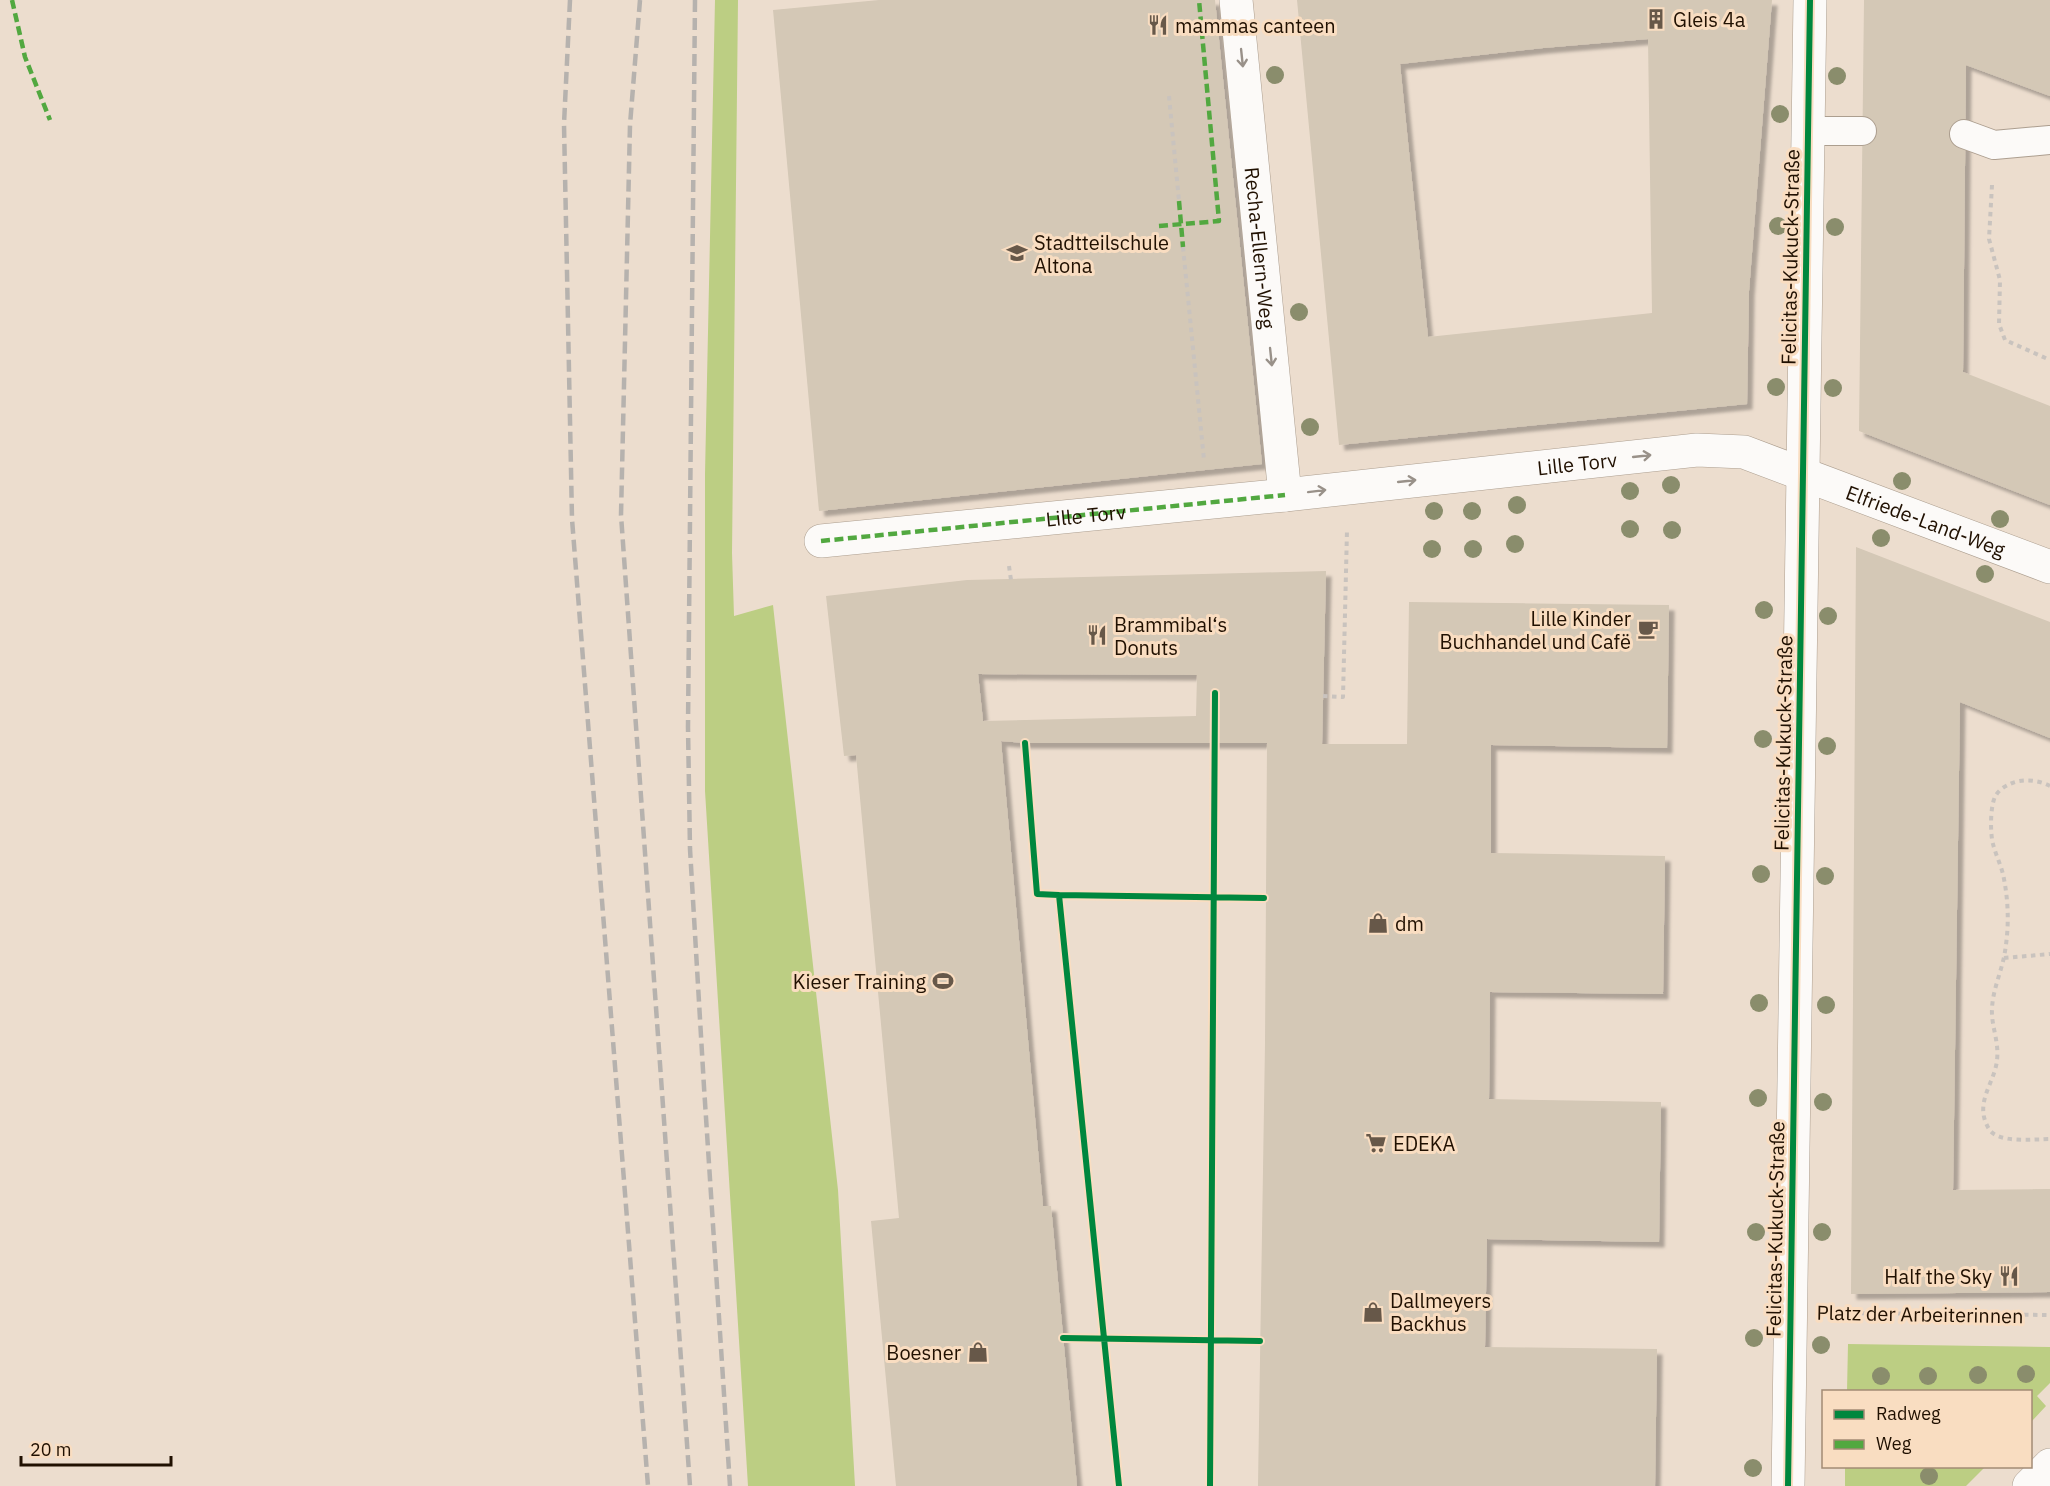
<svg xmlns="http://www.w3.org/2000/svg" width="2050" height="1486" font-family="'IBM Plex Sans',sans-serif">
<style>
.green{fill:#bcce83}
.building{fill:#d4c8b6;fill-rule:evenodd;filter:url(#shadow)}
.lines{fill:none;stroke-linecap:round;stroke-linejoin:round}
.lane-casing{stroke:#ac9e8f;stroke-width:30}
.street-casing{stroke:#ac9e8f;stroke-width:34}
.path{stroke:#c9c3be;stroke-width:4;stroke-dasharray:4.5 4.5;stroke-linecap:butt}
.lane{stroke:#fcfaf8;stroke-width:28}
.street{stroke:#fcfaf8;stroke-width:33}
.rail{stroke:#b6b2ae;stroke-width:4.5;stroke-dasharray:12 6;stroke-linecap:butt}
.quiet{stroke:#52a840;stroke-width:4.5;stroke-dasharray:9 4.5;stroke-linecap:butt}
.cycleway-casing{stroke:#f9ddc1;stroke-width:10}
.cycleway{stroke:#00873e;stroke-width:6}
.tree{fill:#8a8d6c}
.oneway{stroke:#999189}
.labels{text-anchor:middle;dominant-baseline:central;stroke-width:6;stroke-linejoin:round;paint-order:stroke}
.poi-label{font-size:20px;fill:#201001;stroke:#f9ddc1;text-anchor:start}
.street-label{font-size:20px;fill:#201001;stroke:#f9ddc1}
</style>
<defs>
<filter id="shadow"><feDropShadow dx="5.5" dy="5.5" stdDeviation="1.5" flood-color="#0004"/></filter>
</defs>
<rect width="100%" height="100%" fill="#ecddce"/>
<path class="green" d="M715,0H738L732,553L734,616L773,605L838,1190L855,1486H748L705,791V474Z
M1848,1344L2050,1347V1383L2037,1396L2046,1406L2031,1422L2030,1392L1847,1391Z
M1845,1467V1466L1985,1467L1966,1486H1845Z"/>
<path class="building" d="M879,0H1215L1262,464L819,511L773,10Z
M1297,0H1772L1749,291L1747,404L1339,445ZM1648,39L1652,313L1428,337L1400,64L1543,48Z
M1864,0H2050V96L1966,65L1963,372L2050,406V505L1859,431Z
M1856,547L2050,622V738L1960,702L1953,1190L2050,1189V1292L1851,1294Z
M1326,571L1322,744H1407L1409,602L1669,605L1667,748L1491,745V853L1665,856L1663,994L1490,992L1489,1099L1661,1102L1659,1242L1487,1239L1485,1347L1657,1349L1655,1486H1258L1265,1043L1267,743H1025L1001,741L1043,1206H1051L1077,1486H896L871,1221L899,1218L856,755L844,756L826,596L967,580ZM978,674L1197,675L1196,716L983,721Z"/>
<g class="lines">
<g class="lane-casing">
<path id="lane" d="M1808,131H1862
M1964,134L1994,145L2050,140"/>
</g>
<g class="street-casing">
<g id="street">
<path id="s1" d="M1236,0L1285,495"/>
<path id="s2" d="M821,541L1285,495L1697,450L1744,452L2050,567"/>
<path d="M1788,1486L1810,0"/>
<path d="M2029,1486L2050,1465"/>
</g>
</g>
<path class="path" d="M1169,96L1179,201
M1992,185L1989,239L2000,280L1999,324L2005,340L2050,360
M1183,247L1204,460
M1009,566L1011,580
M1323,696L1343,697L1347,530
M2050,786C2039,780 2022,778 2010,784C2005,786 1999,790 1996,795C1990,804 1990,833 1993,844C1996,856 2002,867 2004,879C2009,905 2009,931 2004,957C2000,976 1991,994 1992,1015C1993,1030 1999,1044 1997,1060C1995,1083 1973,1103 1989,1129C1998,1144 2035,1139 2050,1139
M2004,958L2050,954
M1835,1313L2050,1315"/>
<use href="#lane" class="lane"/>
<use href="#street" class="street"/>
<path class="rail" d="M570,0L564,124L572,519L648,1486
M640,0L630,125L621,515L690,1486
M695,0L688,727L690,849L704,1087L730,1486"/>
<g class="quiet">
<path d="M12,0L25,57L50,120"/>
<path d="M1179,201L1183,247"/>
<path d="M1159,226L1219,221L1199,0"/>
<path id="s3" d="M821,541L1285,495"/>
</g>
<g class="cycleway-casing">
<path id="cycleway" d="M1025,743L1037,894L1059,895L1119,1486
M1059,895L1264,898
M1063,1338L1260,1341
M1210,1486L1215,693
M1788,1486L1810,0"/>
</g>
<use href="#cycleway" class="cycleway"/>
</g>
<g class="tree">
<circle cx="1275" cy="75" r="9"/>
<circle cx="1837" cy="76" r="9"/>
<circle cx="1780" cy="114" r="9"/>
<circle cx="1778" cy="226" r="9"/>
<circle cx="1835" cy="227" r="9"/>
<circle cx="1299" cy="312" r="9"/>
<circle cx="1776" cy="387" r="9"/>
<circle cx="1833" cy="388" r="9"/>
<circle cx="1310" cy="427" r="9"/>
<circle cx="1902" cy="481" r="9"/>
<circle cx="1671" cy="485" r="9"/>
<circle cx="1630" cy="491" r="9"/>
<circle cx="1517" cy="505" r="9"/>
<circle cx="1434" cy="511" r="9"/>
<circle cx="1472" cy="511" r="9"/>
<circle cx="2000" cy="519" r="9"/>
<circle cx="1630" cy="529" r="9"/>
<circle cx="1672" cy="530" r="9"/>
<circle cx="1881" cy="538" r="9"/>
<circle cx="1515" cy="544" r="9"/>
<circle cx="1432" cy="549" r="9"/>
<circle cx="1473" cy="549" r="9"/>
<circle cx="1985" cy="574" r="9"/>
<circle cx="1764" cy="610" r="9"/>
<circle cx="1828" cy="616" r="9"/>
<circle cx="1763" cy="739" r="9"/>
<circle cx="1827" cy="746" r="9"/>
<circle cx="1761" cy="874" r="9"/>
<circle cx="1825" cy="876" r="9"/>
<circle cx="1759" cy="1003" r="9"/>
<circle cx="1826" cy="1005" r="9"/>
<circle cx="1758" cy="1098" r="9"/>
<circle cx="1823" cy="1102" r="9"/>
<circle cx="1756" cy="1232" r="9"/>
<circle cx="1822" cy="1232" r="9"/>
<circle cx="1754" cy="1338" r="9"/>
<circle cx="1821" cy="1345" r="9"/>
<circle cx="2026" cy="1374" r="9"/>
<circle cx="1978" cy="1375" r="9"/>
<circle cx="1881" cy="1376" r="9"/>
<circle cx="1928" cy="1376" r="9"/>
<circle cx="1753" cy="1468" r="9"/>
<circle cx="1929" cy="1476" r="9"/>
</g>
<defs><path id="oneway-shaft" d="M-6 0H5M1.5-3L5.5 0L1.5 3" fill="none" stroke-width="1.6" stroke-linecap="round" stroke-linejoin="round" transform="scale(1.5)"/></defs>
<g class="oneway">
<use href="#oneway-shaft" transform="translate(1242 58) rotate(84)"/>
<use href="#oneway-shaft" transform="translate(1271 357) rotate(84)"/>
<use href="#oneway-shaft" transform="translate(1642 456) rotate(-6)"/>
<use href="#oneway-shaft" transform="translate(1407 481) rotate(-6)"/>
<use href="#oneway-shaft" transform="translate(1317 491) rotate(-7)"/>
</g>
<defs>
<g id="building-bare" transform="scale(1.62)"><path d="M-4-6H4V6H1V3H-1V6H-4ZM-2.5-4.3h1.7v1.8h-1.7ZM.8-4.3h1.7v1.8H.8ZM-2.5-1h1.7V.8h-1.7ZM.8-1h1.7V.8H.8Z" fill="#675849" stroke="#f9ddc1" stroke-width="2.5" paint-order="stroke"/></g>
<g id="restaurant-bare" transform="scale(1.62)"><path d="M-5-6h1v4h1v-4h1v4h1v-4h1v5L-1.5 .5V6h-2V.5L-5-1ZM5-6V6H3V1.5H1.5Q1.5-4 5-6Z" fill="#675849" stroke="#f9ddc1" stroke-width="2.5" paint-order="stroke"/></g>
<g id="school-bare" transform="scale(1.62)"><path d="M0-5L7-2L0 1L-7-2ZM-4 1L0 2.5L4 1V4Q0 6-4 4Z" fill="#675849" stroke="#f9ddc1" stroke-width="2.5" paint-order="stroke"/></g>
<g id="cafe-bare" transform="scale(1.62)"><path d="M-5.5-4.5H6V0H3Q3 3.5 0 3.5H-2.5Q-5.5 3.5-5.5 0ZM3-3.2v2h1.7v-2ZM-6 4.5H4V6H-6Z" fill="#675849" stroke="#f9ddc1" stroke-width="2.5" paint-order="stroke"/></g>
<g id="shop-bare" transform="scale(1.62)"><path d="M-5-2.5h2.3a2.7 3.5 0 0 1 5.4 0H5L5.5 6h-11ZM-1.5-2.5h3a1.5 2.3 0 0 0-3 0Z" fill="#675849" stroke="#f9ddc1" stroke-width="2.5" paint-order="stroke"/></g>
<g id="stadium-bare" transform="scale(1.62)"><path d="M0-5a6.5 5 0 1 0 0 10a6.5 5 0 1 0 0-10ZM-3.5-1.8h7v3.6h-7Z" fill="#675849" stroke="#f9ddc1" stroke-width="2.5" paint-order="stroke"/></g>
<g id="supermarket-bare" transform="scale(1.62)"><path d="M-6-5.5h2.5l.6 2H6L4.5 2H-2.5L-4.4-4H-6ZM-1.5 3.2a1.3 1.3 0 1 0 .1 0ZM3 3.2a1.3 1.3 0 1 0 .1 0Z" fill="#675849" stroke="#f9ddc1" stroke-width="2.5" paint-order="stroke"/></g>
</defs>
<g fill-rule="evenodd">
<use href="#building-bare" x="1656" y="19"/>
<use href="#restaurant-bare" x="1158" y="25"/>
<use href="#school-bare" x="1017" y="253"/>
<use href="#cafe-bare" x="1648" y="629"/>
<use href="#restaurant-bare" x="1097" y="635"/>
<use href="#shop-bare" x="1378" y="923"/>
<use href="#stadium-bare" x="943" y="981"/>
<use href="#supermarket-bare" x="1376" y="1143"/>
<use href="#restaurant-bare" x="2009" y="1276"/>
<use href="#shop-bare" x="1373" y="1312"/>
<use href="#shop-bare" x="978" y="1352"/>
</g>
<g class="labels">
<g class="poi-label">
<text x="1673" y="19">Gleis 4a</text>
<text x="1175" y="25">mammas canteen</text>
<text x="1034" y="242">Stadtteilschule<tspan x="1034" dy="23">Altona</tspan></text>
<text x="1631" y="618" text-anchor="end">Lille Kinder<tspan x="1631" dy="23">Buchhandel und Cafë</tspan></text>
<text x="1114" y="624">Brammibal‘s<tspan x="1114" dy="23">Donuts</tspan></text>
<text x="1395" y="923">dm</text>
<text x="926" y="981" text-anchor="end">Kieser Training</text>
<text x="1393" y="1143">EDEKA</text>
<text x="1992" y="1276" text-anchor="end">Half the Sky</text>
<text x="1390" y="1300">Dallmeyers<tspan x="1390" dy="23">Backhus</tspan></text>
<text x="961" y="1352" text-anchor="end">Boesner</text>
</g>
<g class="street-label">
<text stroke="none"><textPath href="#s1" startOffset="249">Recha-Ellern-Weg</textPath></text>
<text transform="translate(1790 257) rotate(-89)">Felicitas-Kukuck-Straße</text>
<text stroke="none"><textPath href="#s2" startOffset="760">Lille Torv</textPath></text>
<text stroke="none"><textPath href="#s3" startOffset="266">Lille Torv</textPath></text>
<text stroke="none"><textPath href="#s2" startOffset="1122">Elfriede-Land-Weg</textPath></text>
<text transform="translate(1783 743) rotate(-89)">Felicitas-Kukuck-Straße</text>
<text transform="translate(1775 1229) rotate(-89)">Felicitas-Kukuck-Straße</text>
<text transform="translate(1920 1314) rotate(1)">Platz der Arbeiterinnen</text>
</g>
</g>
<rect x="1822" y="1390" width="210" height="78" fill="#f9ddc1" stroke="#a28b74" stroke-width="1.5"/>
<rect x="1834" y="1410" width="30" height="9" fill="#00873e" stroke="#a28b74" stroke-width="1.5"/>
<text x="1876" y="1420" font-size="18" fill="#201001">Radweg</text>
<rect x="1834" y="1440" width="30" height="9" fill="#52a840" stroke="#a28b74" stroke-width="1.5"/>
<text x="1876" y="1450" font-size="18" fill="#201001">Weg</text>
<path d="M21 1456v9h150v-9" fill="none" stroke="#201001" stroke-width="3"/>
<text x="30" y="1456" font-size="18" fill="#201001" stroke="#f9ddc1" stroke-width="4.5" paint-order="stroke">20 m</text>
</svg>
